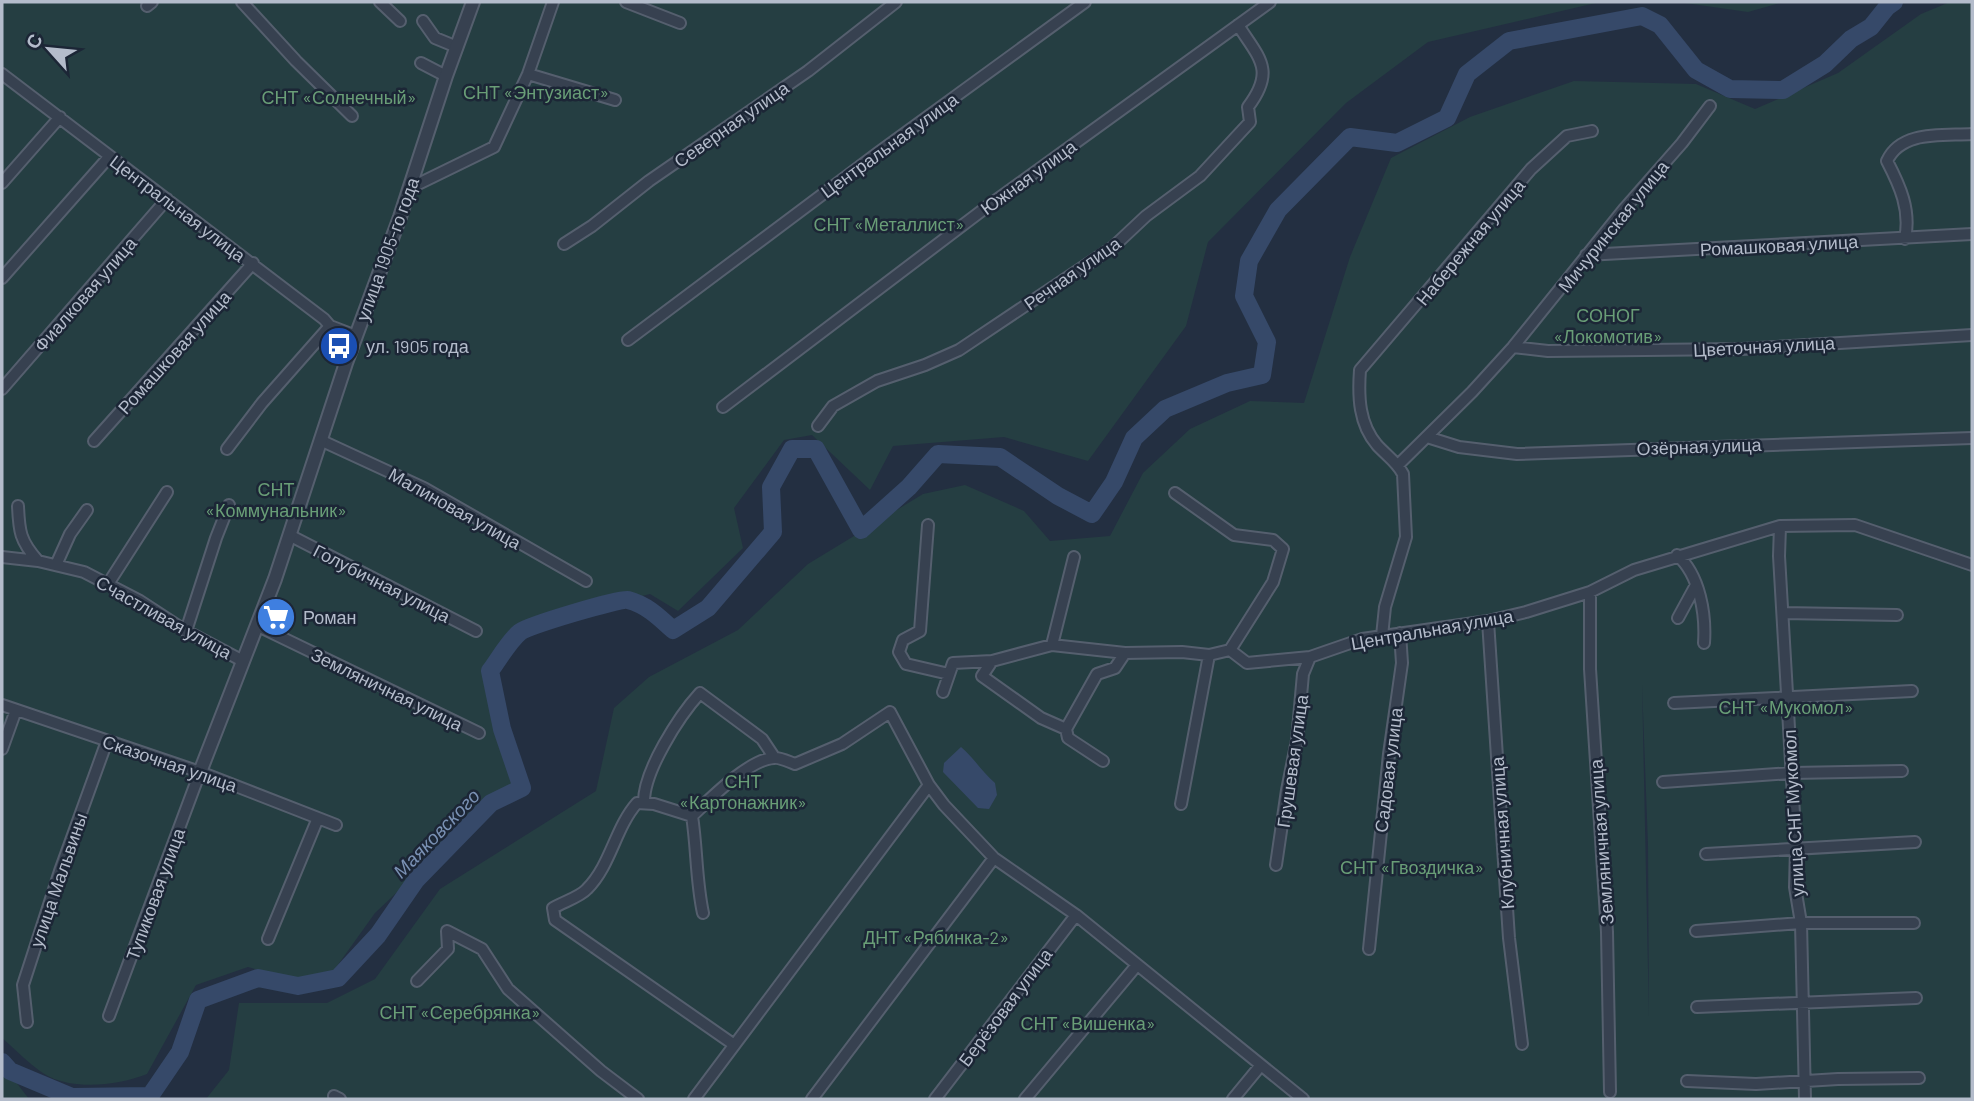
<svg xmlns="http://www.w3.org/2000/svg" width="1974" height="1101" font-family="Barlow,sans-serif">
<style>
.green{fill:#253e42;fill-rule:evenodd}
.water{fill:#364969}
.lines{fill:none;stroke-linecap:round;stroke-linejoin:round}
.river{stroke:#364969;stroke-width:18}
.minor-casing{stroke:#555f6e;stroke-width:14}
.tertiary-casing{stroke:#555f6e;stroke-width:16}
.minor{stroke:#374150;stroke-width:10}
.tertiary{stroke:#374150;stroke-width:12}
.labels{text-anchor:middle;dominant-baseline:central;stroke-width:5;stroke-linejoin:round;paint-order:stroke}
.park-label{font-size:18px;fill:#699e77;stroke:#1c2636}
.street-label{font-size:18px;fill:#b4bccb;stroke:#1c2636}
.poi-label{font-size:18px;fill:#b4bccb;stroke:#1c2636;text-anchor:start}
.water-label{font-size:19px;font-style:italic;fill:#7a91b4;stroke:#1c2636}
</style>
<rect width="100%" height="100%" fill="#232f41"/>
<path class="green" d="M2,2H1600L1428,42L1346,103L1208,242L1186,326L1088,461L1004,437L893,446L870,490L812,435L784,440L734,508L743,548L678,611L650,594L547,620L520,633L490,671L522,788L489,805L375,913L332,973L289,979L248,967L196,985L147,1074C120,1085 77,1090 50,1077C35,1070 15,1049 2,1038Z
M1678,2H1784L1748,12Z
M1950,2H1972V1099H206L229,1070L239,1003H327L375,979L440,889L596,791L614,708L649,677L738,630L808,564L923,494L965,485L1024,511L1050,541L1110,536L1143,473L1190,429L1250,401L1304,403L1350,257L1391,158L1470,117L1574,81L1696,84L1755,109L1838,73L1921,14ZM1642,684L1648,845L1649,1019V1018Z
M2,1064L29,1099H2Z"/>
<path class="water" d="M961,747C974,758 982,772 995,783L997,795L989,809L978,808L943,772L944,763Z"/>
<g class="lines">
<path class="river" d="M2,1062L10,1071L72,1097L150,1096L180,1052L198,1000L258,978L298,986L338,978L378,935L416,880L491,803L522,788L502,729L490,671C499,659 509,641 520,632C530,625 620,598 628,600C647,605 659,617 673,630L708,608L773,532L771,487L792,449H816L861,530L909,487L938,454L1000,457L1058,496L1092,514L1114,482L1134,438L1165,409L1227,383L1262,375L1267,342L1244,296L1249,261L1278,210L1350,137L1397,143L1447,118L1467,74L1509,41L1642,16L1660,25L1696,70L1730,89L1783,90L1825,64L1851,39L1871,27L1887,7L1894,2"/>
<g class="minor-casing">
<path id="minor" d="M242,2L296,61L352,116
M380,2L400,21
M626,2L680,23
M147,6L152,2
M423,21L435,38L457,47
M421,63L446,76
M2,74L324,319L330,326L356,336
M528,74L615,100
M2,183L60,117
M410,188L494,147L528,74L553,2
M1905,239C1911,210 1900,186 1887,161C1901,130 1943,136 1972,134
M564,244L592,226L649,181L808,71L896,2
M1586,255L1972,234
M2,278L109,157
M628,340L879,152L1085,2
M1513,347L1548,351L1742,349L1972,335
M2,389L167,199
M723,407L984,209L1270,2
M818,426L833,406L877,381L925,365L959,350L1113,247L1146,216L1200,176L1250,122L1248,107C1276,70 1259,58 1238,25
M1427,437L1459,447L1517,454L1972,438
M320,440L424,488L586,581
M94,441L253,263
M227,449L262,403L330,326
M1398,465L1472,392L1513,347L1625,208L1682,143L1710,106
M1175,493L1234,535L1273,540L1283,549L1273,582L1230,650
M18,506C19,531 20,541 38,561
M928,525L920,631L903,640L899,652L906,664L949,674
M1780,526L1779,556L1796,848L1795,887L1801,923L1805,1099
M289,535L476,631
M1677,555C1700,575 1706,615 1704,643
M2,557L38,561L84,572L140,601L186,631L243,661
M56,565L70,534L87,510
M108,584L167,492
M1590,592V669L1607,932L1610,1092
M1783,613L1897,615
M1678,618L1696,585
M1488,621L1509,938L1522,1044
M258,626L479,733
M186,631L216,538L229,505
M1382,636L1385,607L1406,537L1403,474C1397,462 1386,455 1377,445C1359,424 1358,397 1360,370L1531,169L1567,136L1592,131
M1052,645L1074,557
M992,661L982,676L1041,718L1066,729L1097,674L1115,668L1125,653
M943,692L953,663L992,661L1052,645L1125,653L1182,652L1209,655L1230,650L1247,663L1310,657L1362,639L1488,621L1526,612L1590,592L1634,570L1780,526L1855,525L1972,565
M1674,703L1912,691
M2,705L200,772L336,825
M1066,729L1068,738L1103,761
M2,749L16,710
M1663,782L1792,773L1902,771
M644,803C643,772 679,716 700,693L762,739L774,757
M1181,804L1209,655
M692,816C710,799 749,759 774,758C780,757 789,762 795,764L842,744L890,712L929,785L944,805L994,858L1076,915L1303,1099
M1706,854L1915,842
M1276,865L1287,790L1297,740L1303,674L1310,657
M703,913C696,881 697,848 692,816L654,804L637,803C615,828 611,865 587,889C580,897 563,902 553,908L555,920L733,1044
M1696,931L1801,923H1914
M268,939L318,818
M1369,949L1389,754L1402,663L1400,633
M417,981L448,949L447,931L482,949L508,989L601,1071L638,1099
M1697,1007L1916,998
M109,1016L200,772
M27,1022L23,985L60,871L107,741
M1687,1081L1756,1084L1838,1079L1919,1078
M334,1096L340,1099
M694,1099L929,785
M812,1099L994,858
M935,1099L1076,915
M1025,1099L1137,965
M1233,1099L1261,1065"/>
</g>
<g class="tertiary-casing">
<path id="tertiary" d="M200,772L275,579L346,363L400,217L446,76L473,2"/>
</g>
<use href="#minor" class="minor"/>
<use href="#tertiary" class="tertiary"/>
</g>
<defs>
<g id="bus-disc" transform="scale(2.0125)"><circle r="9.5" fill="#1a4fb4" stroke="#1c2636"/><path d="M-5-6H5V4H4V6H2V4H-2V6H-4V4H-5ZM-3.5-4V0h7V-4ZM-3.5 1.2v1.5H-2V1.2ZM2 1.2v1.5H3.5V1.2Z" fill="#fff"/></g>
<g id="supermarket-disc" transform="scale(2.0125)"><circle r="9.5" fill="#3f7fe0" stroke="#1c2636"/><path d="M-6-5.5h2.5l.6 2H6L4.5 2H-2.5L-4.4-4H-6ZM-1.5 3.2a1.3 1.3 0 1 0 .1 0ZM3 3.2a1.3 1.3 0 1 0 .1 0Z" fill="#fff"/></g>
</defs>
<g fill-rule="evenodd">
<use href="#bus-disc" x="339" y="346"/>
<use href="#supermarket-disc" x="276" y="617"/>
</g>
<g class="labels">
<g class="park-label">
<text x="536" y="92">СНТ «Энтузиаст»</text>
<text x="339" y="97">СНТ «Солнечный»</text>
<text x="889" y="224">СНТ «Металлист»</text>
<text x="1608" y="315">СОНОГ<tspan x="1608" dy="21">«Локомотив»</tspan></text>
<text x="276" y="489">СНТ<tspan x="276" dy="21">«Коммунальник»</tspan></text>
<text x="1786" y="707">СНТ «Мукомол»</text>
<text x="743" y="781">СНТ<tspan x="743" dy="21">«Картонажник»</tspan></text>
<text x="1412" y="867">СНТ «Гвоздичка»</text>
<text x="936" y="937">ДНТ «Рябинка-2»</text>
<text x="460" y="1012">СНТ «Серебрянка»</text>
<text x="1088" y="1023">СНТ «Вишенка»</text>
</g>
<g class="street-label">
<text transform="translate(731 124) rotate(-35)">Северная улица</text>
<text transform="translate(889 145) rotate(-36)">Центральная улица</text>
<text transform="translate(1028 177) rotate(-36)">Южная улица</text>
<text transform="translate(178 208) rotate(37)">Центральная улица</text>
<text transform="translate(1613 226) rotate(-51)">Мичуринская улица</text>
<text transform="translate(1470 242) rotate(-50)">Набережная улица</text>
<text transform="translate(1779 245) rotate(-3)">Ромашковая улица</text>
<text transform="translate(387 249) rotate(-70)">улица 1905-го года</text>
<text transform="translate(1072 273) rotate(-35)">Речная улица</text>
<text transform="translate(85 294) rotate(-49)">Фиалковая улица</text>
<text transform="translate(1764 346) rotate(-3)">Цветочная улица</text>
<text transform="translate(174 352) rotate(-48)">Ромашковая улица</text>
<text transform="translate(1699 446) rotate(-2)">Озёрная улица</text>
<text transform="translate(455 508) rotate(29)">Малиновая улица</text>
<text transform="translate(382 583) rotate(27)">Голубичная улица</text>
<text transform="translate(164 617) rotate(29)">Счастливая улица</text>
<text transform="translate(1432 629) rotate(-10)">Центральная улица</text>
<text transform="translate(387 689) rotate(26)">Земляничная улица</text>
<text transform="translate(1292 761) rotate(-82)">Грушевая улица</text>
<text transform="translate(170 763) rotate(19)">Сказочная улица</text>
<text transform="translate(1388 770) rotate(-83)">Садовая улица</text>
<text transform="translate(1793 813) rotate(-93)">улица СНГ Мукомол</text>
<text transform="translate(1502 833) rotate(-94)">Клубничная улица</text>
<text transform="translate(1601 842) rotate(-94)">Земляничная улица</text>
<text transform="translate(58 880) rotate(-71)">улица Мальвины</text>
<text transform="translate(155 894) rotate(-70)">Тупиковая улица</text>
<text transform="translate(1005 1007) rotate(-53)">Берёзовая улица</text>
</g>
<g class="poi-label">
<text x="366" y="346">ул. 1905 года</text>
<text x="303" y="617">Роман</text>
</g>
<g class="water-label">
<text transform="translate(436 833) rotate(-46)">Маяковского</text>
</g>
</g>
<rect width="1974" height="1101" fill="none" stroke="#b4bccb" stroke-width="7"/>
<g transform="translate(49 49) rotate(297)" stroke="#1c2636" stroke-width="5" paint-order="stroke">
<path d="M0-5L12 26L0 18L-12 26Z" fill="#b4bccb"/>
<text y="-10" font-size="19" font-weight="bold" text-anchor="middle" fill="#b4bccb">С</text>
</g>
</svg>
